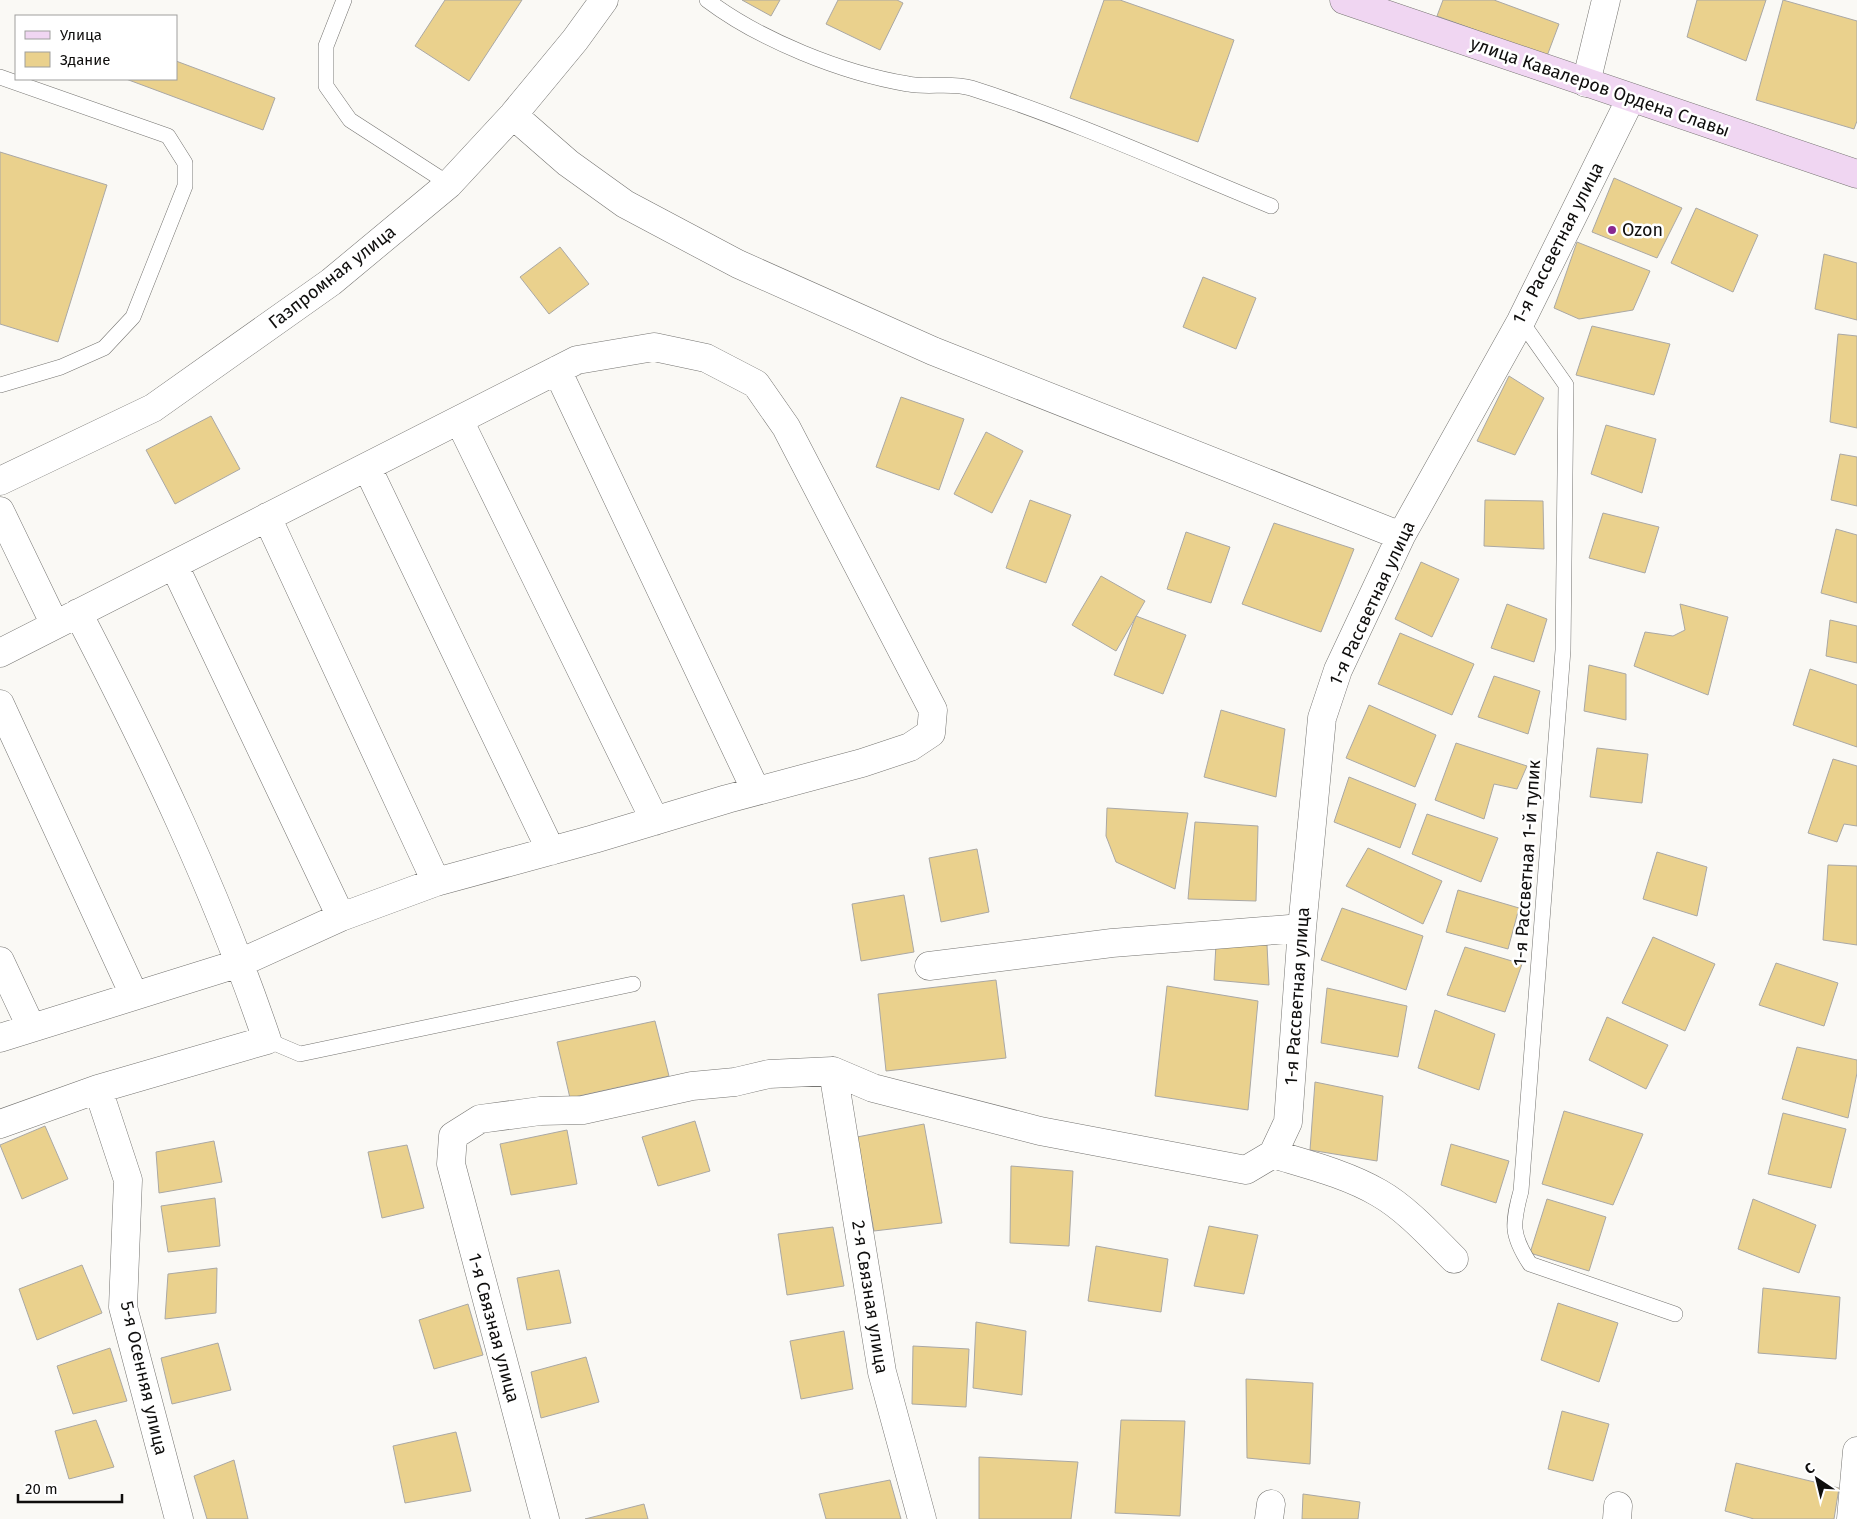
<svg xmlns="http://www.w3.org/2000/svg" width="1857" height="1519" font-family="'Fira Sans',sans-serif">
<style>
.building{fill:#ead18d;stroke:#aaa8a5}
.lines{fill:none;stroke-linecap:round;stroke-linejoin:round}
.lane-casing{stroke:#757471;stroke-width:16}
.street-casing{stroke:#757471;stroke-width:29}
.secondary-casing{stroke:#757471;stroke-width:29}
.lane{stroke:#fff;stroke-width:15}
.street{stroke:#fff;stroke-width:28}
.secondary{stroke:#f0d6f2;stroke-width:28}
.poi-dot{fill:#892891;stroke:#fff;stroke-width:2}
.labels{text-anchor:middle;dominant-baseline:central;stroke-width:5;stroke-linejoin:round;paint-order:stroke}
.street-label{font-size:18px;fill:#0f0e0d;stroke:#fff}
.poi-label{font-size:18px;fill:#0f0e0d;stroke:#fff;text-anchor:start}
</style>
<rect width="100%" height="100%" fill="#faf9f5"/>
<path class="building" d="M445,0H522L469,81L415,46Z
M742,0H780L771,16Z
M838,0H897L903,3L880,50L826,24Z
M1104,0H1120L1234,40L1198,142L1070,98Z
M1443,0H1494L1559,24L1547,56L1437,16Z
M1697,0H1766L1746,61L1687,37Z
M1783,0L1857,21V121L1854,129L1756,100Z
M176,61L275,98L263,130L126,79H176Z
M0,152L107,185L58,342L0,324Z
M1614,178L1682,208L1657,258L1592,232Z
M1696,208L1758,235L1733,292L1671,263Z
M1577,242L1650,271L1633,310L1579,319L1554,308Z
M560,247L589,284L549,314L520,277Z
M1824,254L1857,263V320L1815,309Z
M1203,277L1256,298L1236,349L1183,327Z
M1592,326L1670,344L1654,395L1576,375Z
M1838,334L1857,336V428L1830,422Z
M1509,376L1544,398L1515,455L1477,441Z
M901,397L964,419L939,490L876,467Z
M211,416L240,469L175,504L146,450Z
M1606,425L1656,439L1642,493L1591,474Z
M986,432L1023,451L992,513L954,494Z
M1840,454L1857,457V506L1831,500Z
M1030,500L1071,515L1046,583L1006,568Z
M1485,500L1543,501L1544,549L1484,546Z
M1603,513L1659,527L1645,573L1589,558Z
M1274,523L1354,549L1321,632L1242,604Z
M1836,529L1857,535V603L1821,593Z
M1186,532L1230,547L1211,603L1167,589Z
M1421,562L1459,579L1432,637L1395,619Z
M1101,576L1145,601L1116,651L1072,625Z
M1507,604L1547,619L1534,662L1491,648Z
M1680,604L1728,617L1708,695L1634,666L1645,632L1673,636L1685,630Z
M1136,616L1186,635L1163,694L1114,675Z
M1830,620L1857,626V663L1826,656Z
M1400,633L1474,664L1452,715L1378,684Z
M1589,665L1626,674V720L1584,711Z
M1810,669L1857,685V747L1793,725Z
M1494,676L1540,691L1528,734L1478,717Z
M1369,705L1436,735L1415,787L1346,758Z
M1221,710L1285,729L1276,797L1204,777Z
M1456,743L1527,766L1517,789L1494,784L1484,819L1435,800Z
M1597,748L1648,754L1642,803L1590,797Z
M1833,759L1857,766V826L1844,824L1837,842L1808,833Z
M1349,777L1416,804L1400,848L1334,822Z
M1107,808L1188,813L1175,889L1116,862L1106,836Z
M1427,814L1498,838L1481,882L1412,854Z
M1195,822L1258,826L1256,901L1188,899Z
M1368,848L1442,881L1423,924L1346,886Z
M977,849L989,912L941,922L929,858Z
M1657,852L1707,867L1697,916L1643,899Z
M1828,865L1857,866V945L1823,940Z
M1458,890L1519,908L1508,949L1446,932Z
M904,895L914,952L861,961L852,904Z
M1342,908L1423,936L1406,990L1321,960Z
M1653,937L1715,964L1685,1031L1622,1003Z
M1216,944L1267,945L1269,985L1214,980Z
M1465,947L1522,964L1505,1012L1447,995Z
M1776,963L1838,983L1824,1026L1759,1005Z
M996,980L1006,1058L886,1071L878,994Z
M1167,986L1258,1001L1248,1110L1155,1096Z
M1327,988L1407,1006L1398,1057L1321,1043Z
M1435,1010L1495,1034L1479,1090L1418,1068Z
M1607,1017L1668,1045L1646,1089L1589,1060Z
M655,1021L669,1076L570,1098L557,1042Z
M1797,1047L1857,1060V1073L1848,1118L1782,1099Z
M1315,1082L1383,1096L1377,1161L1310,1150Z
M1564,1111L1643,1134L1613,1205L1542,1184Z
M1783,1113L1846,1129L1831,1188L1768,1174Z
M695,1121L710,1171L658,1186L642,1137Z
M924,1124L942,1223L874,1231L857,1137Z
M45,1126L68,1179L22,1199L0,1145Z
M567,1130L577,1184L511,1195L500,1144Z
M214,1141L222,1182L159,1193L156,1152Z
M1451,1144L1509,1161L1496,1203L1441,1185Z
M407,1145L424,1208L382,1218L368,1152Z
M1011,1166L1073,1171L1069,1246L1010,1243Z
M215,1198L220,1246L168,1252L161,1206Z
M1547,1199L1606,1217L1589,1271L1530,1253Z
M1753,1199L1816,1225L1799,1273L1738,1249Z
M1209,1226L1258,1235L1244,1294L1194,1286Z
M833,1227L844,1286L787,1295L778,1234Z
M1096,1246L1168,1259L1161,1312L1088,1301Z
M82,1265L102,1313L37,1340L19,1289Z
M217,1268L216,1313L165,1319L168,1274Z
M559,1270L571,1323L527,1330L517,1278Z
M1763,1288L1840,1297L1836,1359L1758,1353Z
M1558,1303L1618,1323L1599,1382L1541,1360Z
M468,1304L483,1355L434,1369L419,1320Z
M976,1322L1026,1331L1022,1395L973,1388Z
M844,1331L853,1389L801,1399L790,1341Z
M218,1343L231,1390L172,1404L161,1358Z
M913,1346L969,1349L966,1407L912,1404Z
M110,1348L127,1401L73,1414L57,1366Z
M586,1357L599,1402L541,1418L531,1372Z
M1246,1379L1313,1383L1310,1464L1247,1458Z
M1562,1411L1609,1424L1593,1481L1548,1469Z
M96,1420L114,1467L69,1479L55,1431Z
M1121,1420L1185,1421L1180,1516L1115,1513Z
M456,1432L471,1491L405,1503L393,1446Z
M979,1457L1078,1462L1071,1519H979Z
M234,1460L248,1519H207L194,1476Z
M1736,1463L1839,1488L1834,1519H1754L1725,1511Z
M890,1480L901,1519H826L819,1494Z
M1303,1494L1360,1502L1358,1519H1302Z
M644,1504L648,1519H585Z"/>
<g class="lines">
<g class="lane-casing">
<path id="lane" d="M344,0L326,46V86L350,120L449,184
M707,0C760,40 842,73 908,84C929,88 950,82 971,88C1072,120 1173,166 1271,206
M0,77L168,136L185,163V186L133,317L104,348L61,367L0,385
M1521,321L1566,385L1563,650L1521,1191C1512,1224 1511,1235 1530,1264L1675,1314
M267,1040L300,1054L633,984"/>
</g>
<g class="street-casing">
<path id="street" d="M1586,83L1606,0
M513,115L568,163L625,204L738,264L933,351L1401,536
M557,370L756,791
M459,420L655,821
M367,467L551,851
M0,481L153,408L331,282L449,184L513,115L575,40L604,0
M0,511L55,625
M267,517L436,882
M174,565L341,917
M0,653L577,360L654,347L706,358L756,384L786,427L933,710L931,733L910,747L862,763L727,799L594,839L436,882L341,917L240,963L0,1038
M0,704L134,995
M0,961L31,1027
M929,966L1112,943L1302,928
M833,1071L882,1372L922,1519
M98,1089L128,1180L123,1307L179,1519
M0,1124L98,1089L267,1040C217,892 150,752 78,613
M1273,1154L1288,1122L1302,928L1322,718L1338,670L1401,536L1521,321L1631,98
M545,1519L451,1164L453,1136L480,1119L540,1111L583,1110L692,1086L735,1082L769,1074L833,1071L873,1088L1040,1131L1246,1170L1273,1154C1309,1165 1346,1174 1379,1193C1407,1209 1431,1236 1454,1259
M1269,1519L1271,1504
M1617,1519L1618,1506
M1851,1519L1857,1451"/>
</g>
<g class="secondary-casing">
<path id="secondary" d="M1344,0L1857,174"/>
</g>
<use href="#lane" class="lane"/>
<use href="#street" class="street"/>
<use href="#secondary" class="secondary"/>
</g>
<circle class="poi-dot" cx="1612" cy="230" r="5"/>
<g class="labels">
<g class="street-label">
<text transform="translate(1600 87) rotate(19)">улица Кавалеров Ордена Славы</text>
<text transform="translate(1558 243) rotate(-63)">1-я Рассветная улица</text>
<text transform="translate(332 277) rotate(-38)">Газпромная улица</text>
<text transform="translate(1372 603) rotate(-65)">1-я Рассветная улица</text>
<text transform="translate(1527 863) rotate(-86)">1-я Рассветная 1-й тупик</text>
<text transform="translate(1297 996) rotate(-86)">1-я Рассветная улица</text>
<text transform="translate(870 1297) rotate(81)">2-я Связная улица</text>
<text transform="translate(494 1328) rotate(75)">1-я Связная улица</text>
<text transform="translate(144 1378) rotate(77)">5-я Осенняя улица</text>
</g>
<g class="poi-label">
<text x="1622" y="230">Ozon</text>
</g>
</g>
<rect x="15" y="15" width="162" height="65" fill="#ffffff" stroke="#9f9f9e"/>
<rect x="25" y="31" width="25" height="8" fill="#f0d6f2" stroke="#9f9f9e"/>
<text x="60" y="40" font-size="15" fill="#0f0e0d">Улица</text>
<rect x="25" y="52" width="25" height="15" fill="#ead18d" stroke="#9f9f9e"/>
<text x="60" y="65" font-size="15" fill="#0f0e0d">Здание</text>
<g transform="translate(1817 1479) rotate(325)" stroke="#ffffff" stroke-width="4" paint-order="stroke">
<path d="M0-4L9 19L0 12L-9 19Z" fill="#0f0e0d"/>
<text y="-8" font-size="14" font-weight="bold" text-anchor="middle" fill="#0f0e0d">С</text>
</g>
<path d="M18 1494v8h104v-8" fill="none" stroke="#0f0e0d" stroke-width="2.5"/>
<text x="25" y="1494" font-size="15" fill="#0f0e0d" stroke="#ffffff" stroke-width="4" paint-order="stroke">20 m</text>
</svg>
